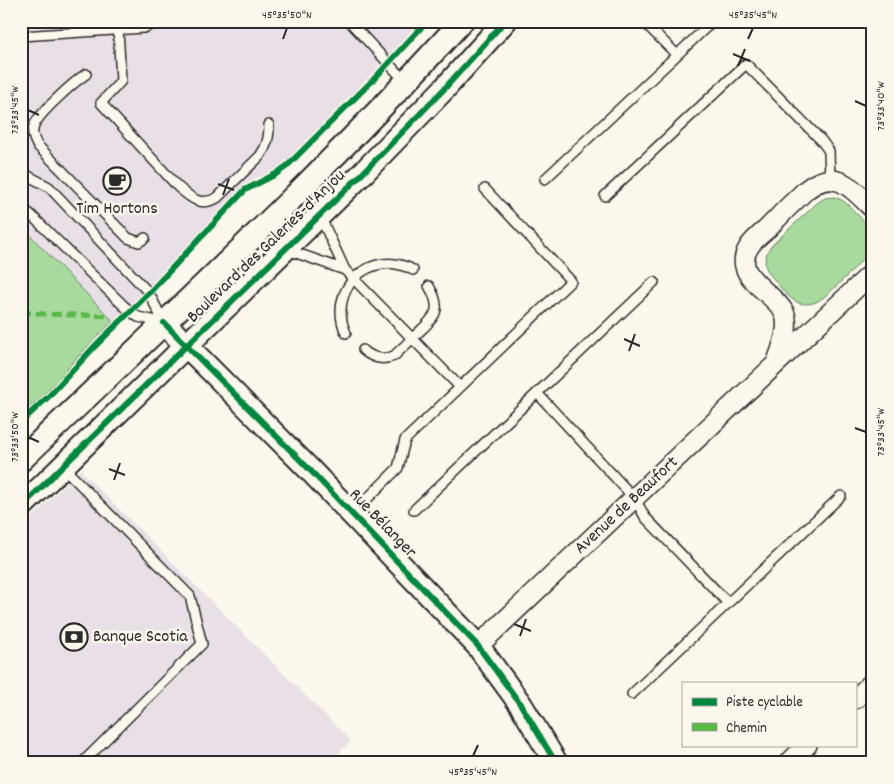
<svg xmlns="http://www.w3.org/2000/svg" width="894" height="784" font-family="Dekko,sans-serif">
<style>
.built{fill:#e9e0e7}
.green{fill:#a7da9c;stroke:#698264}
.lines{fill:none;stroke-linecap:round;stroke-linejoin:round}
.service-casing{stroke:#2b2b2b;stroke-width:12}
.minor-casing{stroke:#2b2b2b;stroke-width:22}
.tertiary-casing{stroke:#2b2b2b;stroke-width:26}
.service{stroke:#fbf7ec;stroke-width:9}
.minor{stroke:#fbf7ec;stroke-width:19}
.tertiary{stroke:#fbf7ec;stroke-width:22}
.quiet{stroke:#58b947;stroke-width:5;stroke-dasharray:10 5;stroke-linecap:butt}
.cycleway-casing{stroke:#fbf7ec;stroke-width:9}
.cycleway{stroke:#00873e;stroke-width:6}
.ticks{fill:none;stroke:#2b2b2b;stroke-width:2}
.labels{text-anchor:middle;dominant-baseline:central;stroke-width:5;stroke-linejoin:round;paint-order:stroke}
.poi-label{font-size:18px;fill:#2b2b2b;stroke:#fbf7ec}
.street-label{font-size:18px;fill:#2b2b2b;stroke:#fbf7ec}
.neatline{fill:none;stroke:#2b2b2b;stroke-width:2}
.ticks-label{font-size:12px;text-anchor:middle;fill:#2b2b2b}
</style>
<rect width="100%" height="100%" fill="#fbf7ec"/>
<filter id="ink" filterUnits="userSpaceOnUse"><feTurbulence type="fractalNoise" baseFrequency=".02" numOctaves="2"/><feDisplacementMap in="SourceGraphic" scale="10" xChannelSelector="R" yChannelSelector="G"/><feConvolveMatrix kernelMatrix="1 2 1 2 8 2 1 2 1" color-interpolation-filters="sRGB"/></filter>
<g filter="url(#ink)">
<path class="built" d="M21,21H421L369,77L280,168L274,172L258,177L245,185L158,277L149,293L125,309L81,352L59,379L21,416Z
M80,470L351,741L328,763H21V528Z"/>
<path class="green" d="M834,197C845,200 850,207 858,215C866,224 875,231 873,244C871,254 828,296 818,301C813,304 805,305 799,303C788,299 780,286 772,277C763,268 763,257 771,246L817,203L825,198Z
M21,226L113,321L72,363L59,379L21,416Z"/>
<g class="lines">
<g class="service-casing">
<path id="service" d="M349,21L405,81
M643,21L677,55
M118,29L121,81L101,103L178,187C191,198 200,207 217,198L260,156C267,146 269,138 269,125
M21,36L144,28L159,21
M86,74C74,82 38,114 34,126C31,133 34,139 37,145L128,238L139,242L145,238
M21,172L49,187L149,293L164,323
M545,179L713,21
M605,196L746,64L821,140L829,151L830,180
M21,207L31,215L124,306L138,317L161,322
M320,216L345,270
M288,250L345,270L460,387
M346,333C326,290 370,247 413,270
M363,350C372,358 382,361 394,356C402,348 411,340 419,332C437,316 442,308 429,286
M537,393L635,499L645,517L728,603
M63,467L190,596L202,644L82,763
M414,510L654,282
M352,514L398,468L405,440L571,281L485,189
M632,694L841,496"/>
</g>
<g class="minor-casing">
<path id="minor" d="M776,364C781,350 791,327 784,312C774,292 730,276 749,247C753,240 761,234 768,228C780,215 793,202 806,190C835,166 853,189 873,209
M478,646L873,272
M855,699L873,682
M789,763L807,745"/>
</g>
<g class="tertiary-casing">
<path id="tertiary" d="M164,323L310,470L478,646L521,705L556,763
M21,460C171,316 323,175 462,21
M21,507L360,176L445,88L505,21"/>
</g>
<use href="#service" class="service"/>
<use href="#minor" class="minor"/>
<use href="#tertiary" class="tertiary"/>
<path class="quiet" d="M21,312L44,314L111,316"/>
<g class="cycleway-casing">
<path id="cycleway" d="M164,323L310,470L478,646L521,705L556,763
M21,422L49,396L96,345L149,293L245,190L276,174L287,166L374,79L427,21
M21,507L360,176L445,88L505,21"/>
</g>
<use href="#cycleway" class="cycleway"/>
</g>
</g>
<path class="ticks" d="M283,39L287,28M748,39L753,28M733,54L750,61M738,66L745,49M855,101L866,106M28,110L39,115M218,184L234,190M223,195L229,179M624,339L640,346M629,351L635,334M855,428L866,432M28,437L39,442M109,469L125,475M114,480L120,463M514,624L531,631M520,636L526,619M473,756L478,745"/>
<defs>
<g id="cafe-ring" transform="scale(1.4375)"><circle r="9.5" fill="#fbf7ec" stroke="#2b2b2b" stroke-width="1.5"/><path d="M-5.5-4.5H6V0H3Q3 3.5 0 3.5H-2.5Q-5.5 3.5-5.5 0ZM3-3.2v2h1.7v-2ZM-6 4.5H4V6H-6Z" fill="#2b2b2b"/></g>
<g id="bank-ring" transform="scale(1.4375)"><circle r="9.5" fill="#fbf7ec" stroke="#2b2b2b" stroke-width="1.5"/><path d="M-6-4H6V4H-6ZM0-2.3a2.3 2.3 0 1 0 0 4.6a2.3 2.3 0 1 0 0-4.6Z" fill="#2b2b2b"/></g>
</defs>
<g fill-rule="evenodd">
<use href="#cafe-ring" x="117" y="181"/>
<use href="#bank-ring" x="74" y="637"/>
</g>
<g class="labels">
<g class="poi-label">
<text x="117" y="209">Tim Hortons</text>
<text x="93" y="637" text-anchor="start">Banque Scotia</text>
</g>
<g class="street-label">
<text transform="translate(267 247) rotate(-44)">Boulevard des Galeries-d'Anjou</text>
<text transform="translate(627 506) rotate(-43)">Avenue de Beaufort</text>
<text transform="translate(382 524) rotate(46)">Rue Bélanger</text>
</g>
</g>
<rect width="894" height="784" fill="none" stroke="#fbf7ec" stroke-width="55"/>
<rect x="682" y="682" width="175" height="65" fill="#fbf7ec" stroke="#a8a59f"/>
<rect x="692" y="698" width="25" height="8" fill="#00873e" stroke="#a8a59f"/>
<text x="726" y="706" font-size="15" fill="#2b2b2b">Piste cyclable</text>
<rect x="692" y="723" width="25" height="8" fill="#58b947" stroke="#a8a59f"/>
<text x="726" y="732" font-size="15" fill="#2b2b2b">Chemin</text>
<rect x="28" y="28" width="838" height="728" class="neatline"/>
<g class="ticks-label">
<text x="287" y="18">45°35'50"N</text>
<text x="753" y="18">45°35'45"N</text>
<text transform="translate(880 106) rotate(-90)" y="4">73°33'40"W</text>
<text transform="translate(14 110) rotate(-90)" y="4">73°33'45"W</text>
<text transform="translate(880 432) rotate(-90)" y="4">73°33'45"W</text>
<text transform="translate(14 437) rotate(-90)" y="4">73°33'50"W</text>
<text x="473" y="775">45°35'45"N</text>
</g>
</svg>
